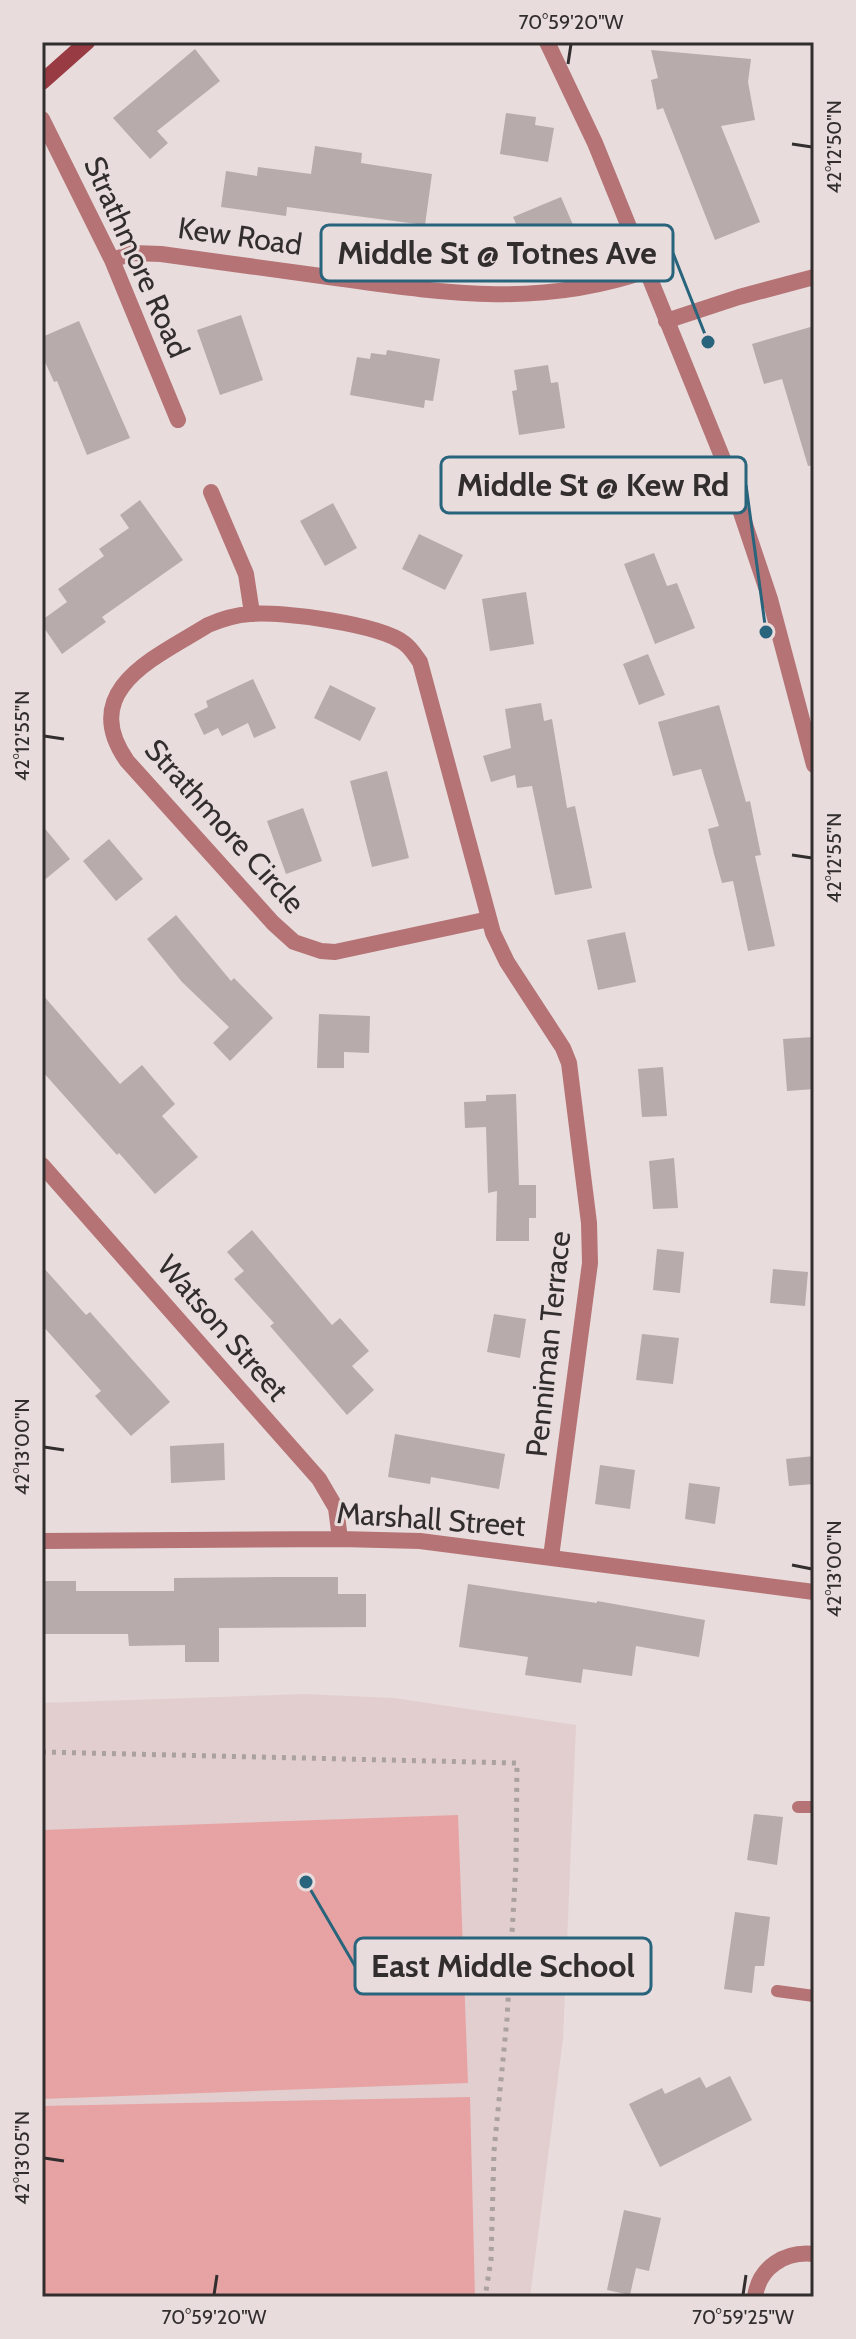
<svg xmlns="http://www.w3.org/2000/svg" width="856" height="2339" font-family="Cabin,sans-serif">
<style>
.built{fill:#e2cece}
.green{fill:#e7a3a4}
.building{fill:#b7abab}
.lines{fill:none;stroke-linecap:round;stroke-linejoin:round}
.path{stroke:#aba1a1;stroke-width:5;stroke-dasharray:4 6;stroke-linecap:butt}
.service{stroke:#b57375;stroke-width:12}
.minor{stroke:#b57375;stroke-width:16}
.tertiary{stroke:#b57375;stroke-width:16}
.secondary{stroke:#993b43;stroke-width:16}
.ticks{fill:none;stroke:#332e2e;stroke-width:3}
.labels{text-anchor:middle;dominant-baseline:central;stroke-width:6;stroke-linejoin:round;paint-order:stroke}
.street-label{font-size:30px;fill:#332e2e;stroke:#e8dcdc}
.leader{fill:none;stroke:#28647c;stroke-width:3}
.callout-dot{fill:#28647c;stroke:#e8dcdc;stroke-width:3}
.callout{fill:#e8dcdc;stroke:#28647c;stroke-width:3}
.callout-label{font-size:32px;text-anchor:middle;font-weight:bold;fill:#332e2e}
.neatline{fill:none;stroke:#332e2e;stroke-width:3}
.ticks-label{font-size:20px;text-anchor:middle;fill:#332e2e}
</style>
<rect width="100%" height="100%" fill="#e8dcdc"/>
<path class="built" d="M304,1694L394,1698L576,1725L563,2039L530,2297H42V1703Z"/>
<path class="green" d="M458,1815L468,2083L42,2099V1830Z
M470,2097L475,2297H42V2106Z"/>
<path class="building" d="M195,49L220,81L157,131L168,143L150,159L113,118Z
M651,50L751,59L748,82L755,120L721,126L760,222L715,240L663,108L657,110L651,80L658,78Z
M506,113L536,117L535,125L554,128L548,162L500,154Z
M315,146L362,153L361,163L432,174L425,225L287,207L286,216L221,207L226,171L257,176L258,167L311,174Z
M561,197L583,248L556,260L549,243L529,252L513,217Z
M241,315L263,380L220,395L197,330Z
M79,321L130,438L87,455L57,381L54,382L42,355V337Z
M814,326V465L808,466L782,379L764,384L752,344Z
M387,350L440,359L433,401L425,400L424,408L350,395L357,357L370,359L371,353L386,355Z
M548,365L551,383L558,382L565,428L519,435L512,391L517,390L514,370Z
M140,500L183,560L102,617L106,622L62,654L42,625V620L67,602L58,589L104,556L99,549L129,528L120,515Z
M333,503L357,548L325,566L300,521Z
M419,534L463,555L445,590L402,569Z
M654,553L667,586L677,583L695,628L655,644L624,564Z
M526,592L534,644L490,651L482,599Z
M648,654L665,695L639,705L623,664Z
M253,679L276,728L254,738L248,723L222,736L218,728L204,735L194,714L208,707L206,701Z
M330,685L376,708L360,741L314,718Z
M541,703L544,721L552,719L567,808L575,806L592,888L555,895L532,786L517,788L515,775L491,782L483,756L511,748L505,709Z
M719,705L746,802L750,801L761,855L755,856L775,946L748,951L733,881L722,883L714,854L708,829L719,826L701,769L673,776L658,722Z
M387,771L409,858L372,867L350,781Z
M303,808L322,861L286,874L267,821Z
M42,825L70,859L42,882Z
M109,839L143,879L116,901L83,861Z
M176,915L231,981L234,978L273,1018L230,1061L213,1043L229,1027L182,982L147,939Z
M625,932L636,982L598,990L587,940Z
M42,994L120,1084L142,1065L175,1104L162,1116L198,1157L155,1194L119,1153L117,1155L42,1071Z
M319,1014L370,1016L369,1053L344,1052V1068H317Z
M814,1037V1089L787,1091L783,1039Z
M663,1067L667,1116L642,1117L638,1069Z
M516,1094L519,1185H536V1218H529V1241H496L497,1191L488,1193L486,1127L465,1128L464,1102L486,1101V1095Z
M674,1158L678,1208L653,1209L649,1161Z
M252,1230L332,1325L340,1318L369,1351L352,1366L374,1390L347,1415L270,1326L274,1323L234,1279L244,1271L227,1252Z
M657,1249L684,1252L680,1293L653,1290Z
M42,1266L86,1315L90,1312L170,1402L131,1436L95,1396L101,1391L42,1325Z
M773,1269L808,1272L805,1306L770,1303Z
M494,1314L526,1319L520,1358L487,1352Z
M642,1334L679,1338L673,1384L636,1380Z
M395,1434L505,1454L499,1489L431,1477L430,1484L388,1477Z
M224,1443L225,1480L171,1483L170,1446Z
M814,1456V1484L789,1486L786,1459Z
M600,1465L635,1470L630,1509L595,1504Z
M689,1483L720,1487L715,1524L685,1519Z
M276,1577H338V1594H366V1627L219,1628V1662H185V1645L129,1646L128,1634H42V1581H76V1591H174V1578Z
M468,1584L597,1603V1601L705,1620L699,1657L636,1646L632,1676L583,1669L581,1683L525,1675L528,1657L459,1647Z
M754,1814L783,1817L777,1865L747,1860Z
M735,1912L770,1917L764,1966H755L752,1993L724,1989Z
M730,2076L752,2120L660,2167L629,2104L662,2088L665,2094L700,2077L706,2088Z
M624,2210L661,2218L649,2271L636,2268L630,2295L607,2290Z"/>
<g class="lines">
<path class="path" d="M42,1752L517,1763L516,1864L507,2019L494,2151L491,2260L485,2297"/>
<path class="service" d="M798,1807H814
M777,1991L814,1996"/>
<path class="minor" d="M42,119L112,260L178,420
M112,260L133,253L161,254C222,262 282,271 343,279C450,294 542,307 646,271
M666,321L739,297L814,277
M211,492L246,574L252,613
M489,919L335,952L321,951L294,942L273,923L127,761C77,689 157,657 208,625C222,619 235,615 250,614C282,611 379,624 404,643C411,648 415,655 420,662L493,933L507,962L563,1048L569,1063L589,1223L590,1263L551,1557
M42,1165L319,1479L336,1508L340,1539
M42,1541L340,1539L420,1541L814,1592
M755,2297C759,2267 785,2251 814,2254"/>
<path class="tertiary" d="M547,42L595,143L723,459L770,599L814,765"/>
<path class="secondary" d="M42,82L87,42"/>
</g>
<path class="ticks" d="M568,64L571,44M792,144L812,147M44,736L64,739M792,855L812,858M44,1447L64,1450M792,1565L812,1569M44,2158L64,2161M214,2295L217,2275M743,2295L746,2275"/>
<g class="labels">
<g class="street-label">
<text transform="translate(240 236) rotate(8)">Kew Road</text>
<text transform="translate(137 257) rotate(66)">Strathmore Road</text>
<text transform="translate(225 826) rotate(48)">Strathmore Circle</text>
<text transform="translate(223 1328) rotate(49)">Watson Street</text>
<text transform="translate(548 1344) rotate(-84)">Penniman Terrace</text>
<text transform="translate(431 1519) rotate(4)">Marshall Street</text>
</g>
</g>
<path class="leader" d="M708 342L673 253M766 632L746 485M306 1882L355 1966"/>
<g class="callout-dot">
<circle cx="708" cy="342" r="8"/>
<circle cx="766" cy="632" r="8"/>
<circle cx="306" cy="1882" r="8"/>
</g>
<g class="callout">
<rect x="321" y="225" width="352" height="56" rx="8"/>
<rect x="441" y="457" width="305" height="56" rx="8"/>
<rect x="355" y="1938" width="296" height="56" rx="8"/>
</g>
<g class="callout-label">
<text x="497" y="264">Middle St @ Totnes Ave</text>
<text x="593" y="496">Middle St @ Kew Rd</text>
<text x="503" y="1977">East Middle School</text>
</g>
<rect width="856" height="2339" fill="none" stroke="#e8dcdc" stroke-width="88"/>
<rect x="44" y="44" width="768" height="2251" class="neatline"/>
<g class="ticks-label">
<text x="571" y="29">70°59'20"W</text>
<text transform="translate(834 147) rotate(-90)" y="7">42°12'50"N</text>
<text transform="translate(22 736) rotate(-90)" y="7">42°12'55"N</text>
<text transform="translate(834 858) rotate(-90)" y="7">42°12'55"N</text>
<text transform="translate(22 1447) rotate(-90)" y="7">42°13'00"N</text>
<text transform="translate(834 1569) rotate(-90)" y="7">42°13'00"N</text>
<text transform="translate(22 2158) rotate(-90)" y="7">42°13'05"N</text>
<text x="214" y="2324">70°59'20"W</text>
<text x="743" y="2324">70°59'25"W</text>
</g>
</svg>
